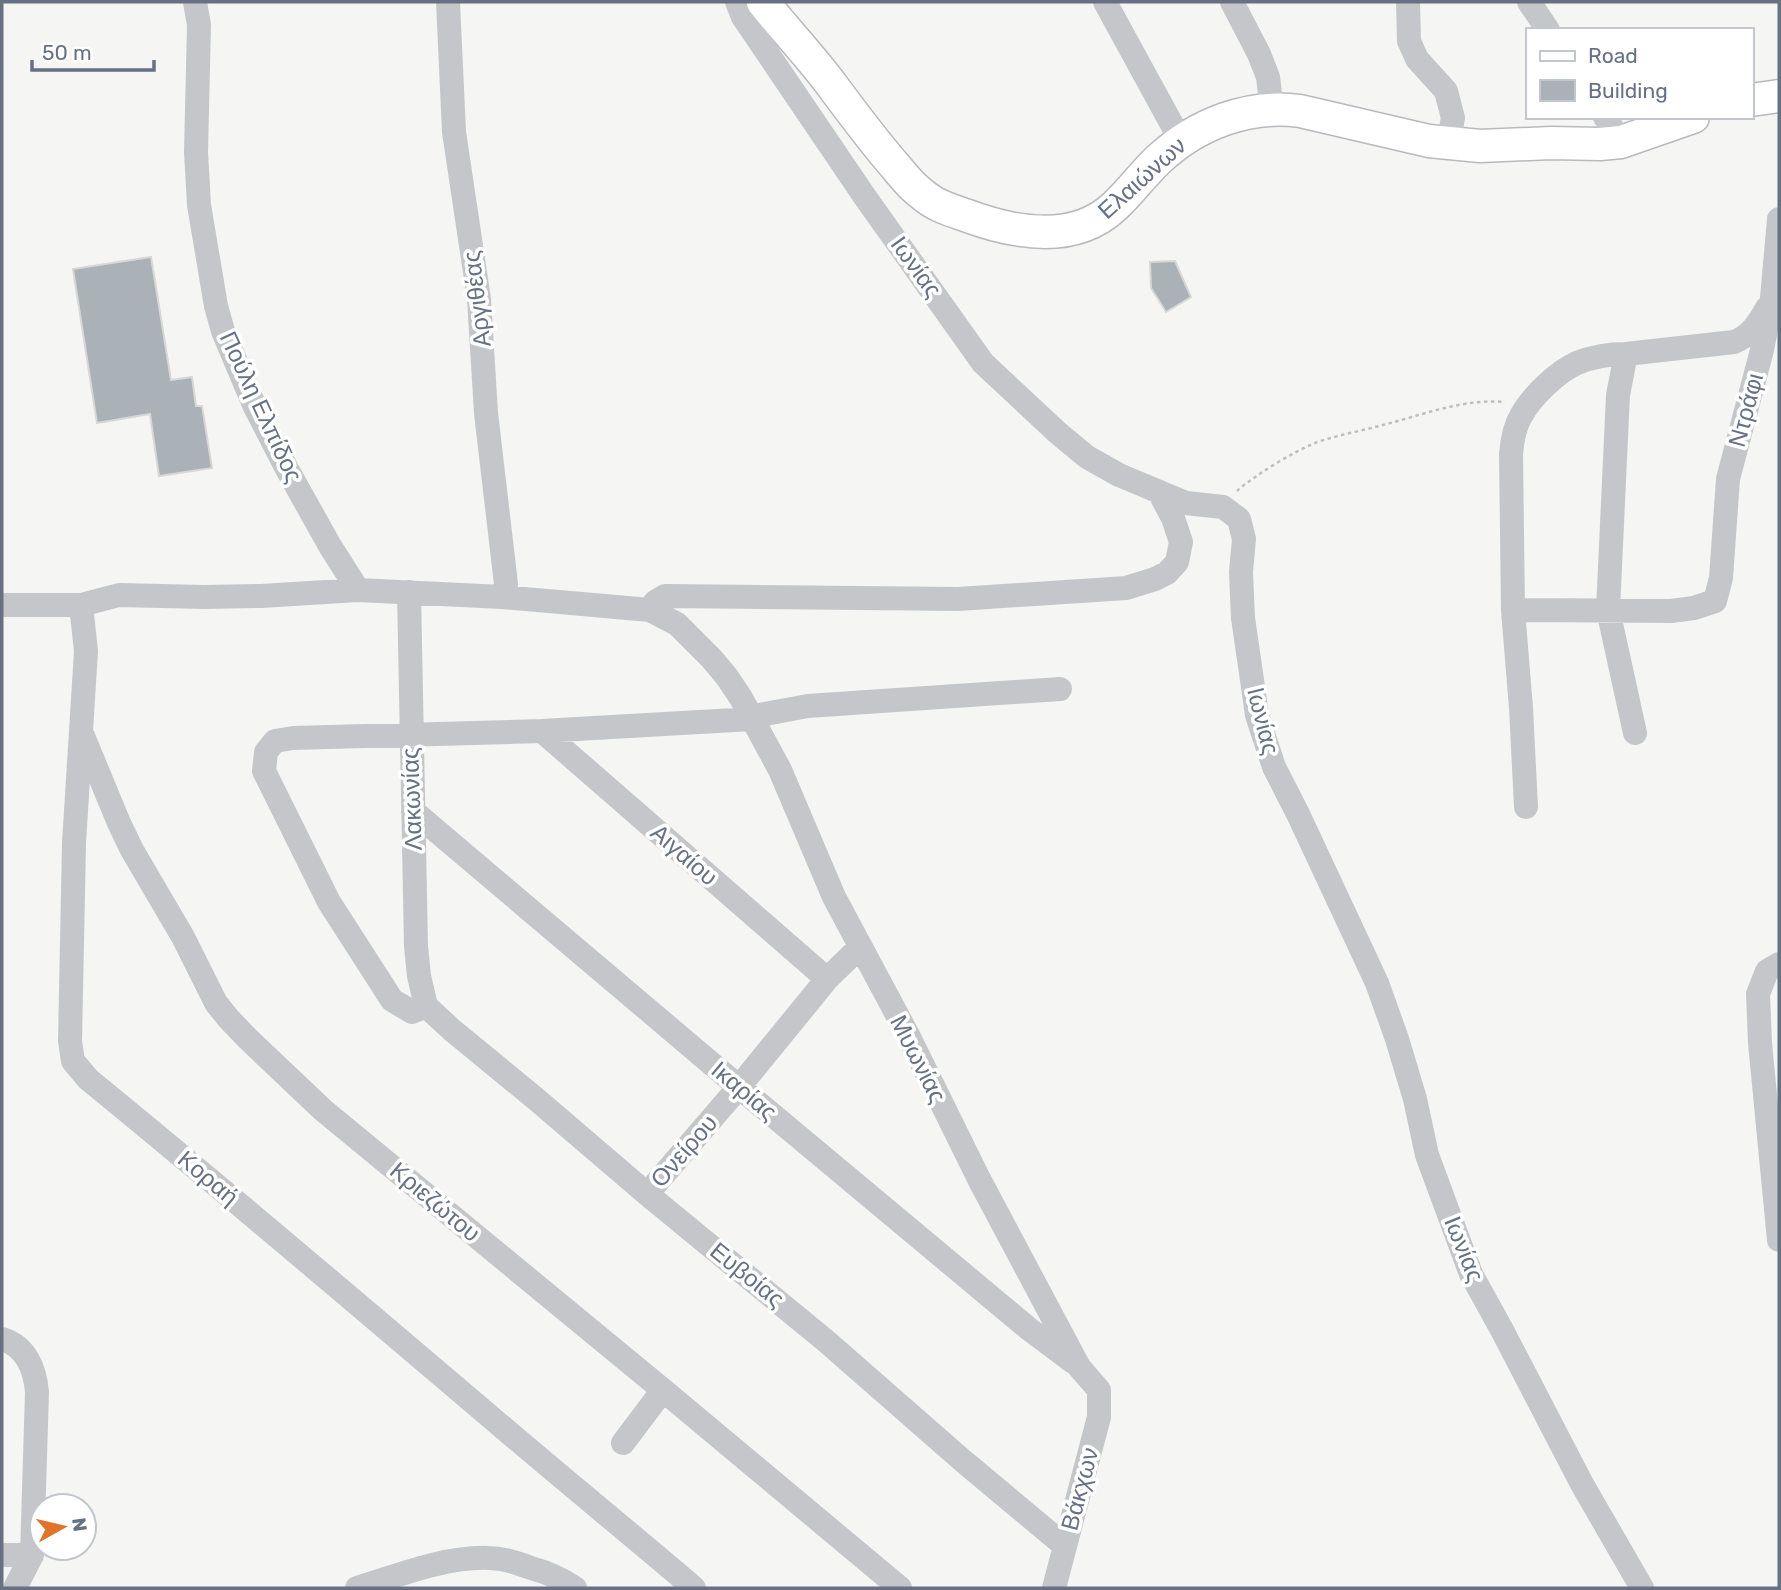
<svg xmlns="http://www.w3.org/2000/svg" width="1781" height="1590" font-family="Rubik,sans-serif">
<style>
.building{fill:#aab1b7;stroke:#d7d7d5;stroke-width:2}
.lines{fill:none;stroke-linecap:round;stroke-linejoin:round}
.major-casing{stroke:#b7b9be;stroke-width:35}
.path{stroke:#bdbec1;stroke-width:2.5;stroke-dasharray:3.5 3.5;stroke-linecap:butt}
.minor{stroke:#c4c6ca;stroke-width:24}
.major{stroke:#fff;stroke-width:32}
.labels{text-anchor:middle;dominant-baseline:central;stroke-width:7;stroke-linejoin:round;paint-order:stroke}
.street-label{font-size:24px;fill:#667183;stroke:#fff}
</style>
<rect width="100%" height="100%" fill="#f5f6f3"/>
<path class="building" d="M151,257L171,380L192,377L196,406H202L212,468L159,476L150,414L97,423L73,269Z
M1175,261L1191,297L1166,312L1151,288L1150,262Z"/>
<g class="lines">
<g class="major-casing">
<path id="major" d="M763,2C786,31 812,58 834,88C854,115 874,142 896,167C904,177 912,187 922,194C934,205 950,210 965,215C1013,233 1074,245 1115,206C1131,191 1143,174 1159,159C1197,124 1248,104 1300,111L1429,141L1480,146L1551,143L1600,144L1621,142L1693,117
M1751,100L1779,96"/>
</g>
<path class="path" d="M1237,491C1255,475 1293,452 1315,443C1337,435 1361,431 1383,425C1422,415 1465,398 1505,402"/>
<path class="minor" d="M195,2L199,25L196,152L199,205L216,306L223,331L255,407L287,469L330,546L358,590
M448,2L454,132L479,299L486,413L506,584L502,597
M737,2L743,17L865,197L983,363L1058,433L1087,457L1119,475L1186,503L1223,507L1239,519L1244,539L1241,572L1243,618L1250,666L1257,715L1274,767L1298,814L1377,983L1397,1039L1415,1099L1427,1155L1471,1274L1502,1330L1582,1484L1642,1588
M1105,2L1181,141
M1232,2L1259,54L1268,77L1272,110
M1408,2L1409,41L1417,59L1446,91L1453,118L1448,144
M1529,2L1548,30
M1605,117L1621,142
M409,592L416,946L419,976L426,1006
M2,605H81L119,595L204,597L261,596L358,590L502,597L650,610L677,624L712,659L727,677L741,698L780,770L834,897L909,1037L979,1179L1079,1367L1099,1390V1417L1054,1588
M81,605L86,651L74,843L70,1041L73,1061L88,1079C229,1194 368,1313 507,1431C569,1484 632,1535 694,1588
M650,610L655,602L665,596L958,599L1126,588L1155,579L1167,573L1177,562L1181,542L1173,518L1159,492
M1513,610L1671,611L1694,608L1715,601L1721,578L1728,479L1762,350L1772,298L1779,219
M542,731L827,979
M1635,733L1608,610L1618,395L1626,354L1734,342C1750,336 1759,323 1767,308
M83,736L119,823L132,850L183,937L216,1003L228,1018L247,1038L323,1110L663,1390L900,1588
M1526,807L1521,708L1513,610L1511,454C1512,441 1514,428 1521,416C1531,397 1557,372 1577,363C1592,357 1610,354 1626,354
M413,811L739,1087L1029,1329L1073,1362
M1779,964L1767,971L1758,994L1760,1043L1779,1240
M426,1006L412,1012L392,1000L329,902L264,771L266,752L275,741L293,738L542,731L752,719L759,715L808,706L1060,689
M426,1006L452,1030L536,1099L647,1194L826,1341L962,1460L1065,1546
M647,1194L739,1087L827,979L860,947
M2,1339C26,1346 35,1369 37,1392L32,1555L15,1588
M623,1443L663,1390
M2,1555H32
M357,1588C397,1576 446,1556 489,1558C503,1558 517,1563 531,1568C546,1572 562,1579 575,1588"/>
<use href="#major" class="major"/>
</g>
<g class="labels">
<g class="street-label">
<text transform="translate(1142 178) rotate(-42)">Ελαιώνων</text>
<text transform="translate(916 267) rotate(54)">Ιωνίας</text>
<text transform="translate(477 299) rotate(-97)">Αργιθέας</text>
<text transform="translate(261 407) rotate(65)">Πούλη Ελπίδος</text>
<text transform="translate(1746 410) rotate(-75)">Ντράφι</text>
<text transform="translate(1263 721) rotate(76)">Ιωνίας</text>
<text transform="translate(412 799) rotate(-92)">Λακωνίας</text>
<text transform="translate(684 855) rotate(41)">Αιγαίου</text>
<text transform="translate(918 1059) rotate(63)">Μυωνίας</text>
<text transform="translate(744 1091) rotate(40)">Ικαρίας</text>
<text transform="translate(684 1151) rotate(-49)">Ονείρου</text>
<text transform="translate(208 1178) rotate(40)">Κοραή</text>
<text transform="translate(435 1202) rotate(40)">Κριεζώτου</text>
<text transform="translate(1464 1249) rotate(68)">Ιωνίας</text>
<text transform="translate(747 1275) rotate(39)">Ευβοίας</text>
<text transform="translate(1080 1489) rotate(-75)">Βάκχων</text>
</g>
</g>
<rect width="1781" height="1590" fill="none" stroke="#667183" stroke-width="7"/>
<rect x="1526" y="28" width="228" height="91" fill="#ffffff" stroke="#c2c6cd" stroke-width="2"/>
<rect x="1540" y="51" width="35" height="10" fill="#ffffff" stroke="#c2c6cd" stroke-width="2"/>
<text x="1588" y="63" font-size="21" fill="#667183">Road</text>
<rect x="1540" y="80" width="35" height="21" fill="#aab1b7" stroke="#c2c6cd" stroke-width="2"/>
<text x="1588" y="98" font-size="21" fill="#667183">Building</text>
<g transform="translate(63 1527) rotate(82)"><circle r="33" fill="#ffffff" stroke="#c2c6cd" stroke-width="2"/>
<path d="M0-5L12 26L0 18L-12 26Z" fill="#df742a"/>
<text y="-10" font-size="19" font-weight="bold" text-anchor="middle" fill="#667183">N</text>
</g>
<path d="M32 60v10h122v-10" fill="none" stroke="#667183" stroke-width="3.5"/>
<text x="42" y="60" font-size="21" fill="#667183" stroke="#ffffff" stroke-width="5" paint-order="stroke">50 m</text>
</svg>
